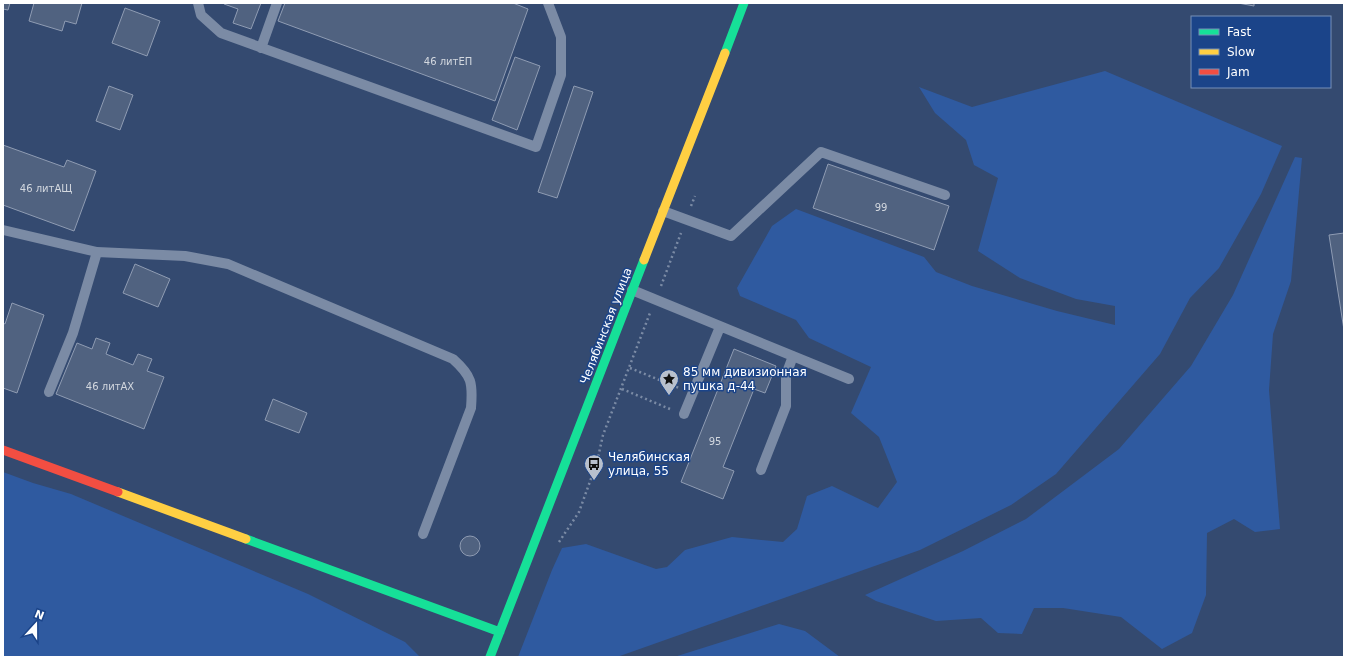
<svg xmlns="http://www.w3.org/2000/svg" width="1347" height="660" font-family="'DejaVu Sans',sans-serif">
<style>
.green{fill:#2f5aa0}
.building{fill:#506280;stroke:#8f9cb3}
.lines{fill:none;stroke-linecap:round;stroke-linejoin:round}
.path{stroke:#7b8ba5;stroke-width:2.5;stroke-dasharray:2 3;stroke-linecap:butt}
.lane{stroke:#7b8ba5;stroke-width:10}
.fast{stroke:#16e098;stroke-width:9}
.slow{stroke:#ffcf43;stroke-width:9}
.jam{stroke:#f24e42;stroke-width:9}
.labels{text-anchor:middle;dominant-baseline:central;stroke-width:3;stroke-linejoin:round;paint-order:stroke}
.number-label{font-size:10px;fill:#d3d8df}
.street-label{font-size:12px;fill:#fff;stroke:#1b4489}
.poi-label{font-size:12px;fill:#fff;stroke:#1b4489;text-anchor:start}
</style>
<rect width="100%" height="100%" fill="#344a70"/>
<path class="green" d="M1105,71L1282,146L1261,194L1219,268L1190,298L1160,354L1056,474L1011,505L920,550L617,657H518L552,570L562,548L586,544L656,569L667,567L685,550L732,537L783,542L797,529L807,496L832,486L878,508L897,482L879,437L851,413L871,367L809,338L796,320L740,296L737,288L772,226L796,209L924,257L936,272L972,286L1057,311L1115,325V306L1076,299L1020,278L978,251L998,178L974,165L966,140L935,113L919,87L972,107Z
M1295,157L1302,158L1291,281L1273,334L1269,390L1280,529L1255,532L1234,519L1207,533L1206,595L1192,633L1162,649L1121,617L1063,608H1034L1022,634L998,633L981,618L936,621L876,601L865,595L963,551L1026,519L1119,449L1191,366L1233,295Z
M3,472L33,483L71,494L308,594L405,642L420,657H3Z
M779,624L805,631L840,657H674Z"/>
<path class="building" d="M3,3H10L8,10L3,9Z
M34,3H82L76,24L65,21L62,31L29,21Z
M225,3H261L251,29L233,23L238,9L224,4Z
M285,3H513L528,9L495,101L278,21Z
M1238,3H1254V6Z
M125,8L160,21L147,56L112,43Z
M515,57L540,66L517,130L492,120Z
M109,86L133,95L120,130L96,121Z
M574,86L593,92L557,198L538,192Z
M3,145L64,167L67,160L96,171L74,231L3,205Z
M828,164L949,206L934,250L813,208Z
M1344,233V330L1329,235Z
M135,264L170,279L158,307L123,293Z
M12,303L44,315L17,393L3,388V323L5,324Z
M96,338L110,343L106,354L133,365L138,354L152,359L147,371L164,377L144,429L56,394L77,343L92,349Z
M734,349L776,366L765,393L754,389L723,467L734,471L723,499L681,482Z
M273,399L307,413L299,433L265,420Z
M460 546a10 10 0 1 1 20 0a10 10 0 1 1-20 0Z"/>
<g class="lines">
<path class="path" d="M691,206L695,196
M661,286L681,233
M630,368L679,388
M622,389L670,409
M559,542L579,512L597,462L603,435L650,313"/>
<path class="lane" d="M198,3L201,15L221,33L536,147L561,75V37L548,3
M261,48L277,3
M663,211L731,236L821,152L945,195
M3,230L97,252L185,256L228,264L453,359C472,376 473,383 471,408L423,534
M632,290L849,379
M49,392L73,333L97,252
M684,414L720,327
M761,470L786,406V375L793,356"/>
<path class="fast" d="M725,53L744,3
M246,539L500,632
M490,657L644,260"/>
<path class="slow" d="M644,260L725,53
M118,492L246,539"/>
<path class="jam" d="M3,450L118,492"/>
</g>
<defs>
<g id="sight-pin" transform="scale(1)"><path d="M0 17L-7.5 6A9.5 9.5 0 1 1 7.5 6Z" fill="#b8c0cd" stroke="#1b4489"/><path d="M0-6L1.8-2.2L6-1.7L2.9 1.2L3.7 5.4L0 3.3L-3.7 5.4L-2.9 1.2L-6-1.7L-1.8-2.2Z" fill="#111"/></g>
<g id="bus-pin" transform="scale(1)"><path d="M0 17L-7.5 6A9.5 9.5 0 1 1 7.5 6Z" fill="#b8c0cd" stroke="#1b4489"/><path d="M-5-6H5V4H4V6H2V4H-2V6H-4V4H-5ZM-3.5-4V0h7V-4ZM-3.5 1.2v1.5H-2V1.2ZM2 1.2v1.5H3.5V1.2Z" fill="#111"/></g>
</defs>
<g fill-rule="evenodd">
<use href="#sight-pin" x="669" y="379"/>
<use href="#bus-pin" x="594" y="464"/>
</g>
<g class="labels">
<g class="number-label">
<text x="448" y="61">46 литЕП</text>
<text x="46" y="188">46 литАЩ</text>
<text x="881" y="207">99</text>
<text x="110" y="386">46 литАХ</text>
<text x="715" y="441">95</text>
</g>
<g class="street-label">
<text transform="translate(606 326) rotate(-69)">Челябинская улица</text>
</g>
<g class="poi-label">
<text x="683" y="372">85 мм дивизионная<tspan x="683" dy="14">пушка д-44</tspan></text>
<text x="608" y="457">Челябинская<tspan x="608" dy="14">улица, 55</tspan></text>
</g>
</g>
<rect width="1347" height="660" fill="none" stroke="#ffffff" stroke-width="8"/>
<rect x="1191" y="16" width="140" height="72" fill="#1b4489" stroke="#768fb8"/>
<rect x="1199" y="29" width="20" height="6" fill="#16e098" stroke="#768fb8"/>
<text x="1227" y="36" font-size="12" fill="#ffffff">Fast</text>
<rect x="1199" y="49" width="20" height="6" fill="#ffcf43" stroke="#768fb8"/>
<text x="1227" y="56" font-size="12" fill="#ffffff">Slow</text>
<rect x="1199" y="69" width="20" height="6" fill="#f24e42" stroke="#768fb8"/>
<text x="1227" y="76" font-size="12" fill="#ffffff">Jam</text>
<g transform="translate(36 624) rotate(21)" stroke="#1b4489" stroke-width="3" paint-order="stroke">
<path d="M0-3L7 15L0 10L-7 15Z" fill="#ffffff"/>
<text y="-6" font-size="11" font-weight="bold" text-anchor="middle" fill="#ffffff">N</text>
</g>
</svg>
